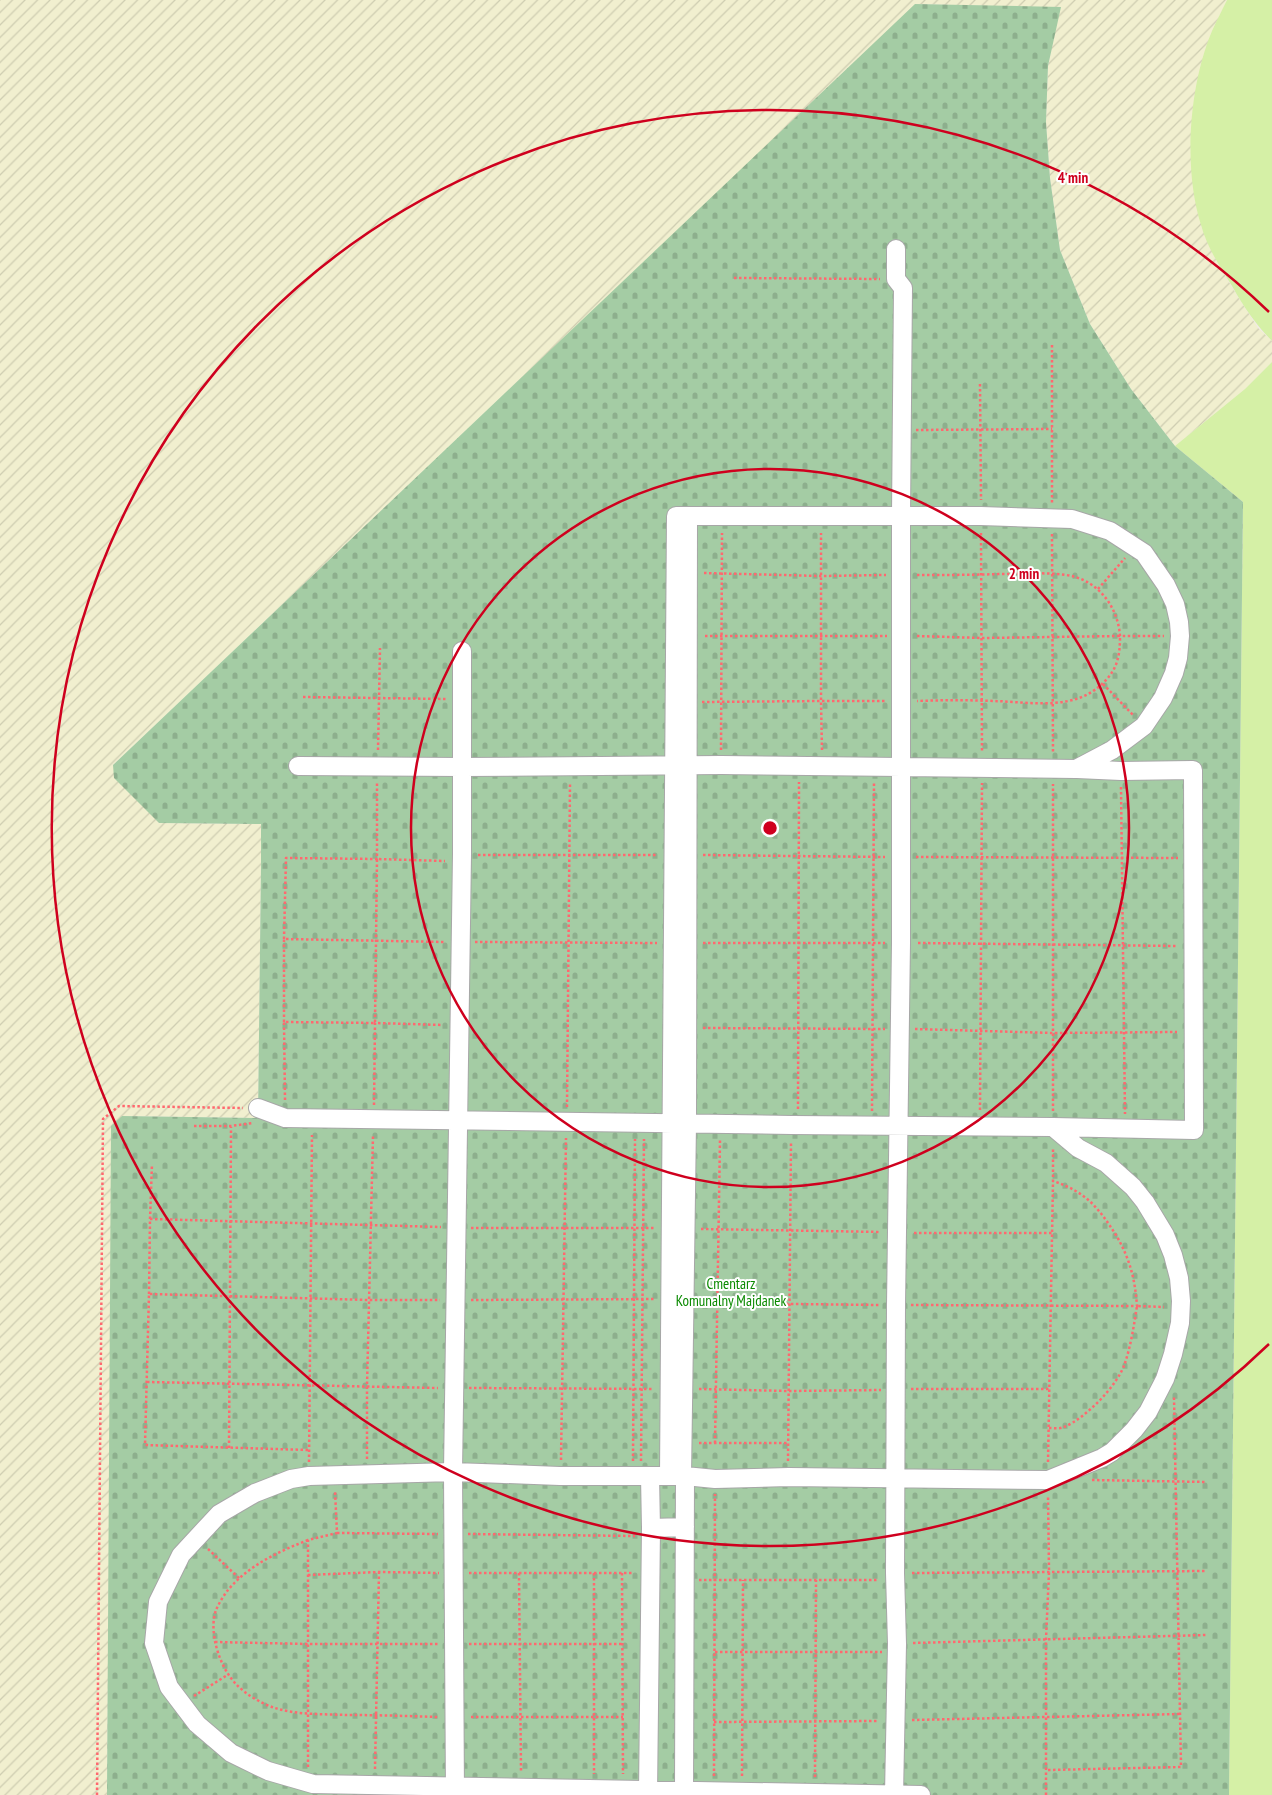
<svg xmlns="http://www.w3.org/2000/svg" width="1272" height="1795" font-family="'PT Sans Narrow',sans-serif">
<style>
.farmland{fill:url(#farmland-furrows)}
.grass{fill:#d5f0a6}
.cemetery{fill:url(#cemetery-stones)}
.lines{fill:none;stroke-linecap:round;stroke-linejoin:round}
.minor-casing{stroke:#a7a7a7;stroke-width:20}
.path{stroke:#ff686f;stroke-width:2.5;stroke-dasharray:2.5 2.5;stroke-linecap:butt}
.minor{stroke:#fff;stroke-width:18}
.ring{fill:none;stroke:#cf001e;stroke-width:2.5}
.labels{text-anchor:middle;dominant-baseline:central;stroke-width:4;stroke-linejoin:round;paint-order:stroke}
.park-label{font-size:15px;fill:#0a8a01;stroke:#fff}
.centre{fill:#cf001e;stroke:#fff;stroke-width:2.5}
.ring-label{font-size:15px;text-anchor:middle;font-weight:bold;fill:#cf001e;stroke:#fff;stroke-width:4;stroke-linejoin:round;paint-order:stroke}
</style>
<defs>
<pattern id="farmland-furrows" width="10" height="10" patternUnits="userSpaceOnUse" patternTransform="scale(1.25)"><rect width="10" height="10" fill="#f1efcf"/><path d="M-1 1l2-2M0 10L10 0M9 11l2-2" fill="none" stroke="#cecdb1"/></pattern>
<pattern id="cemetery-stones" width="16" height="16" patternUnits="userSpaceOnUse" patternTransform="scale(1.25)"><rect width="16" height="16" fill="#a4cca4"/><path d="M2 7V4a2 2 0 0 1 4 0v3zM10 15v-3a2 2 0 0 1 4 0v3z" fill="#8daf8d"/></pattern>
</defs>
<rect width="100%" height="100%" fill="#f1ebe5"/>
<path class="farmland" d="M0,0H1227L1212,32L1202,62L1201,226L1218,264L1238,297L1258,328L1272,341V362L1245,389L1175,446L1131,389L1090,324L1060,250L1050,178L1046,122L1048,66L1060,8L916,4L113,765L159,823L262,824L261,864L258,1118L122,1116L112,1195L107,1795H0Z"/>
<path class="grass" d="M1227,0H1272V341C1256,325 1243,306 1232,286C1220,267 1207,247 1201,225C1183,168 1189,86 1212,31C1217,20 1222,10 1227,0Z
M1272,362V1795H1229L1243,502L1175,446L1245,389Z"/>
<path class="cemetery" d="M915,4L1061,7L1048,66L1046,122L1050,178L1060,250L1090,324L1131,389L1175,446L1243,502L1229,1795H107L111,1126L122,1116L258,1118L261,864V824L159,823L114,778L113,765Z"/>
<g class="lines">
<g class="minor-casing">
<path id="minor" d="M298,766L462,767L721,765L1076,769L1112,750L1144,726L1163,698L1174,673L1178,658L1180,636L1179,622L1175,604L1166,585L1144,553L1110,531L1072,519L981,516H901V943L896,1305L895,1573L897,1644L894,1795
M258,1108L285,1118L792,1125L1053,1127L1078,1148L1106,1163L1133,1187L1145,1202L1165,1235L1173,1255L1179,1278L1181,1301L1180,1323L1173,1354L1165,1379L1148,1412L1134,1430L1112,1452L1102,1458L1048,1480L789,1477L715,1479L685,1476H560L453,1472L309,1476L291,1479L255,1493L219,1514L181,1555L158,1602L154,1643L169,1687L197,1724L231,1753L268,1771L313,1784L921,1795
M1053,1127L1194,1130L1193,770L1121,771L1077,769
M669,1476L676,516H901L903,288L896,279V249
M682,1476L687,1123L688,516
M651,1528L685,1527
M455,1795L453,1472L462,854V651
M648,1795L651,1528L650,1476
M684,1795L685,1476"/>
</g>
<path class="path" d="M734,278L880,279
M1052,345V503
M980,384L981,500
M916,430L1052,429
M981,533L982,752
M1052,534L1053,753
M704,573L821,576L886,575
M917,575C945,575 973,575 1001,574C1023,574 1045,572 1066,575C1097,579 1118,606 1120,636H1164
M1098,589L1125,558
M705,636H887
M917,636L982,638L1120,636C1120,654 1118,668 1105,681C1076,712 1032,702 994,701C968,700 943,700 917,701
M1103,684L1133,715
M303,697L447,699
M702,702L821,701V533
M378,750L380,648
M721,750L722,533
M822,750L821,701H887
M1121,787L1125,1114
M478,855H658
M703,855L885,857
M916,857L1178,858
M284,939L286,858L377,859V783
M475,942L657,943
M703,943H885
M918,943L1177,946
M284,1022V939L445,942
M703,1028L885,1029
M915,1029L1054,1033L1177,1032
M285,1100L284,1022L375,1023L377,859L445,861
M374,1105L375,1023L443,1025
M567,1107L570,783
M798,1109L799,782
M980,1110L982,783
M872,1111L874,782
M1053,1111V784
M194,1126H231L253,1123
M150,1219L152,1164
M471,1228H656
M701,1229L881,1232
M914,1233H1052
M149,1294L150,1219L441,1227
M471,1300L655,1299
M701,1300L790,1304L880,1305
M911,1305L1137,1306C1135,1279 1130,1259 1116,1235C1098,1207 1086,1192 1053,1181V1149
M147,1382L438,1388
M469,1388L653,1389
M699,1389L789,1391L881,1390
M911,1389H1050
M1049,1428C1054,1428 1060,1429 1064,1427C1086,1418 1118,1385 1125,1363C1131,1345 1134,1325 1137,1306L1164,1307
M699,1443H788
M715,1443L720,1140
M229,1448L231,1127
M308,1450L145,1445L149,1294L369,1300H440
M367,1459V1386L373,1135
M561,1460L566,1138
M633,1461L635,1139
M641,1461L644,1139
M788,1461L791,1142
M309,1462L312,1135
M1048,1462L1053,1181
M1092,1480L1207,1482
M337,1533L438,1534
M468,1534L635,1536
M308,1540C278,1552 249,1565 228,1590C224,1595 219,1603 216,1610C208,1632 220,1668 236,1684C245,1694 262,1704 275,1708C297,1715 323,1714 347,1715C377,1715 408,1716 438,1717
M208,1549L240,1579
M469,1573H634
M519,1573L521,1771
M594,1573V1774
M622,1573L623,1774
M912,1573L1206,1571
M308,1575L379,1572L439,1573
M699,1580H879
M215,1642L308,1644H439
M913,1643L1206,1635
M469,1644H622
M715,1652H882
M194,1696L229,1674
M471,1717H623
M912,1720L1180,1714
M714,1722L879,1721
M308,1767V1540L337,1533L335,1490
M375,1769L379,1572
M1048,1770L1181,1767L1174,1397
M714,1776L715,1494
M742,1776L743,1580
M815,1777L816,1580
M97,1795L103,1119L119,1106L243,1108
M1046,1795V1639L1049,1572L1048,1495"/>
<use href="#minor" class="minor"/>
</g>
<g class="ring">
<circle cx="770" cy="828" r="359"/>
<path d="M1269 1344A718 718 0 1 1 1269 312"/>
</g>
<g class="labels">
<g class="park-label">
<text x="731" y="1283">Cmentarz<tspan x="731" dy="17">Komunalny Majdanek</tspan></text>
</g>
</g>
<circle cx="770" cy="828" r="8" class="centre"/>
<g class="ring-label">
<text x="1073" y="183">4 min</text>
<text x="1024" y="579">2 min</text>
</g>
</svg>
